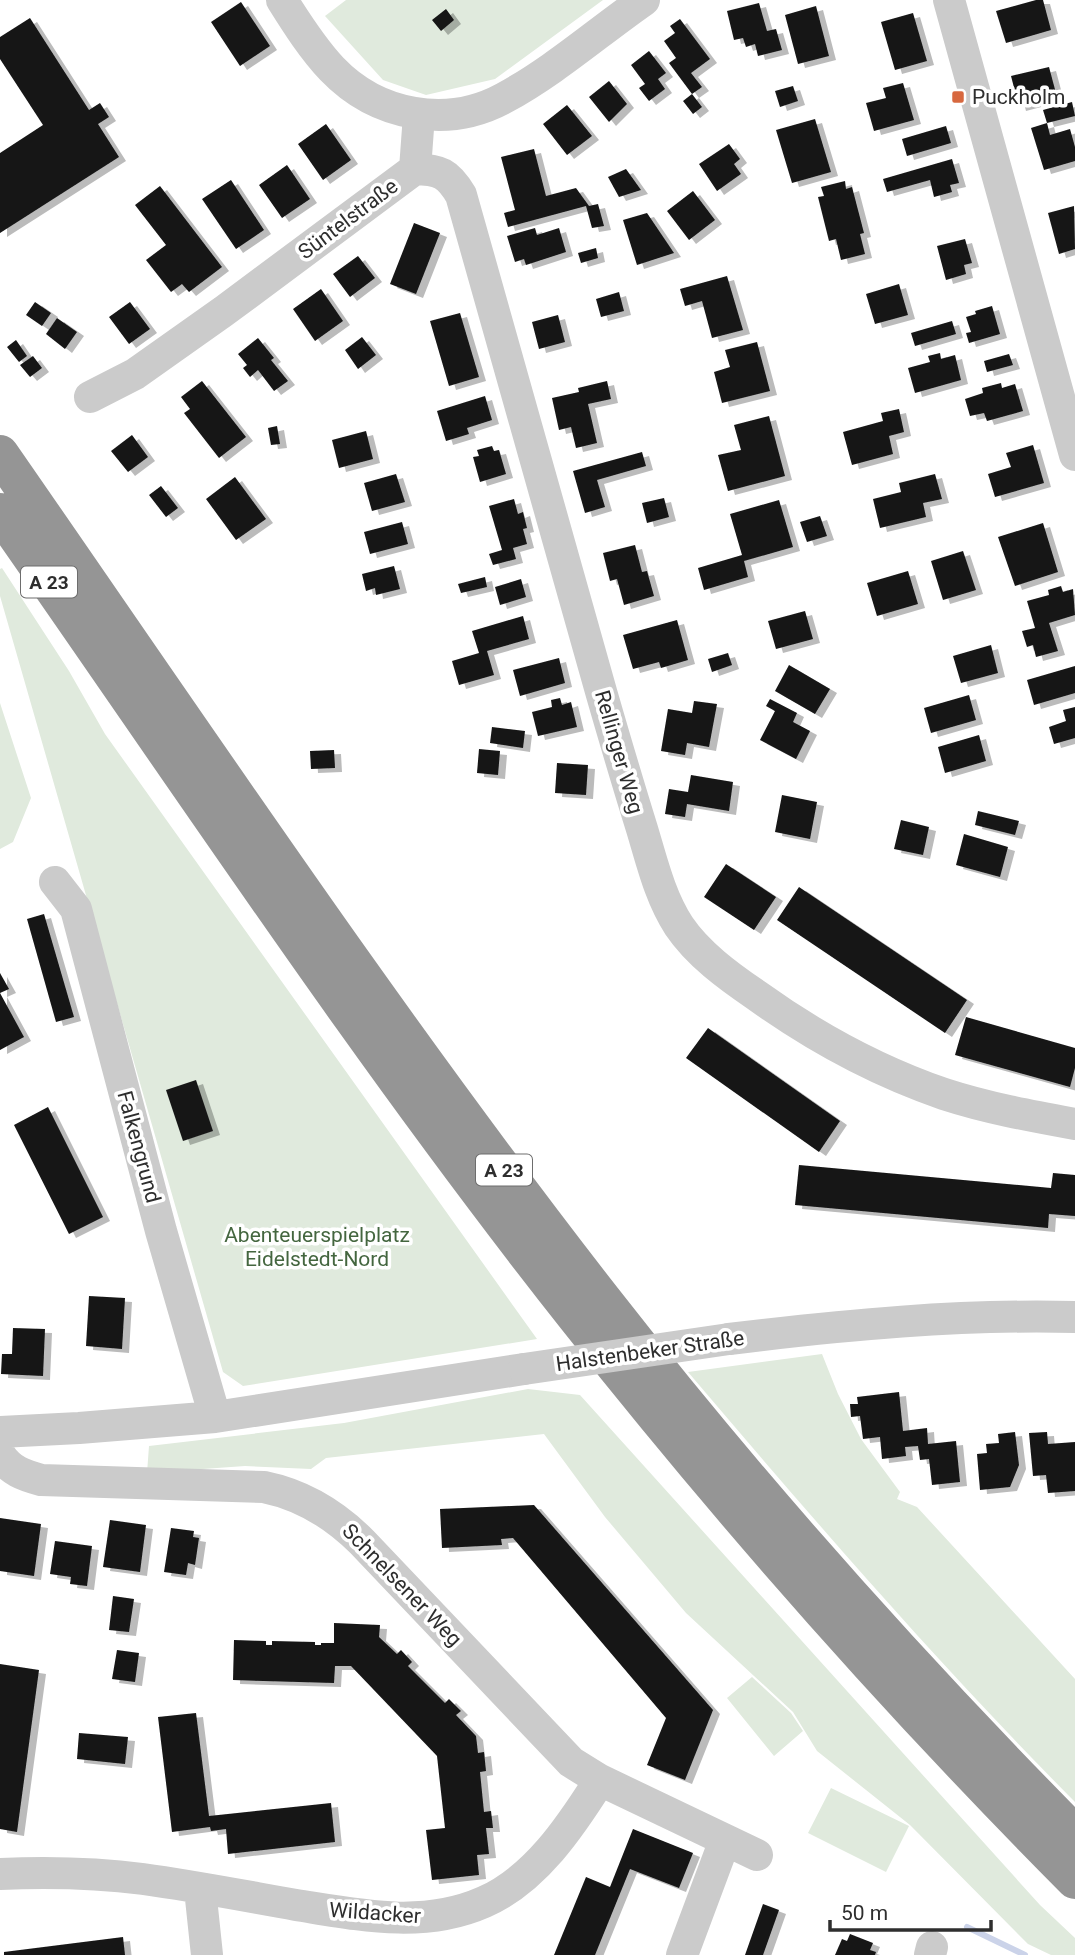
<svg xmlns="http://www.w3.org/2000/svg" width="1075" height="1955" font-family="Roboto,sans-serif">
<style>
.green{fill:#e0eadd}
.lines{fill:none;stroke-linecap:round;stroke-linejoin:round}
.stream{stroke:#cbd3e9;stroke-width:6}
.building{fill:#151515;filter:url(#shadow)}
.minor{stroke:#cbcbcb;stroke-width:32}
.highway{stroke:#959595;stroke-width:38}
.minor-bridge{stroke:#cbcbcb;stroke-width:32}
.poi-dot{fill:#d7683f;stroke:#fff;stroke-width:2.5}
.labels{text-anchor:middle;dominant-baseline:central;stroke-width:7;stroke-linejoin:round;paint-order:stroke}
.shield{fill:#fff;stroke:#6d6d6d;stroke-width:2}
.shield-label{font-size:19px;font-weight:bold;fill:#2e2e2e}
.poi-label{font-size:21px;fill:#2e2e2e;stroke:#fff;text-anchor:start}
.street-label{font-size:21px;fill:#2e2e2e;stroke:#fff}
.park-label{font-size:21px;fill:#44663f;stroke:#fff}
</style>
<defs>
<filter id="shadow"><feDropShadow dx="7" dy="4" stdDeviation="0" flood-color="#0004"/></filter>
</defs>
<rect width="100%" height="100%" fill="#fff"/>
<path class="green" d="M346,0H603L495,79L426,95L383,80L325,16Z
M2,568L69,671L105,734L537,1339L243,1386L223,1372L0,596V569Z
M0,703L31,798L13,842L0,849Z
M822,1354L838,1394L861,1439L900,1492L897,1499L917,1507L1075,1679V1802C939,1665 813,1519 688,1372Z
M528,1389L580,1395L1040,1905L1075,1938V1955H1051L1028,1944L910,1825L817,1751L793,1712L686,1613L605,1517L544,1434L326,1458L311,1469L245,1466L147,1473L149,1446L344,1423Z
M752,1677L791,1713L803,1731L774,1756L727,1698Z
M831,1788L909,1826L886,1872L808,1833Z"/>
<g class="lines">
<path class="stream" d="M967,1927L1025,1955"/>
</g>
<path class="building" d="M1036,0H1043L1051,30L1006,43L996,11Z
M241,2L270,46L240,66L211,22Z
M759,3L767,31L776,29L782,50L758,56L755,44L746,47L743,38L734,40L727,11Z
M816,6L829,56L798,64L785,15Z
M446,9L454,20L441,31L432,20Z
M913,13L927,61L895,70L881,22Z
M30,18L89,110L100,103L109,117L98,124L119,157L0,233V153L43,125L0,59V37Z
M680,19L710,59L691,73L702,87L692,94L702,107L693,114L683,101L692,94L669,63L676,58L664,41L675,33L670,26Z
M649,51L666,73L658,79L665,89L649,101L639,88L645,84L631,65Z
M1049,67L1057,97L1019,107L1011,76Z
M609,81L627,104L609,122L589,97Z
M903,83L914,120L874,131L866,103L886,98L883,88Z
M793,86L798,101L780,107L775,91Z
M1072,102L1075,116L1047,123L1043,110Z
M567,105L592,136L567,155L543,124Z
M815,119L831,172L792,183L776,130Z
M1047,123L1050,135L1070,129L1075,147V161L1044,170L1031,128Z
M326,124L351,160L323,180L298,144Z
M946,126L951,143L907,156L902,139Z
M729,144L740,159L734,164L741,174L717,191L699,164Z
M534,149L546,196L576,188L589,206L598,204L604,226L592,228L586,206L508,227L504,213L515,210L501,157Z
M952,159L959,183L950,185L952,192L934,197L930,180L887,192L883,179Z
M287,165L310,199L282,218L259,185Z
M626,169L641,190L619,197L608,177Z
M231,180L264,230L236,249L202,199Z
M845,181L846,189L852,187L864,233L860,234L865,254L841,260L836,239L829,241L818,197L824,196L821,187Z
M160,186L222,267L189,292L182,284L171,292L146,260L166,245L135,205Z
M693,191L715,220L689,240L667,211Z
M1074,206L1075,249L1059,254L1048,213Z
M647,213L674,253L637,265L623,220Z
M414,223L440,233L416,294L390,284Z
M535,228L537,235L559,228L566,252L526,265L524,259L515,262L507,236Z
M965,239L972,263L964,265L966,274L946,280L937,246Z
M596,248L598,258L581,263L578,253Z
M358,256L375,278L350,297L333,274Z
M727,276L743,330L712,338L702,301L685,306L680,289Z
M899,284L908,315L875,324L866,294Z
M321,289L343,321L315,341L293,309Z
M619,292L624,311L601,317L596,299Z
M35,302L51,313L42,326L26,315Z
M130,302L150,329L129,344L109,317Z
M992,306L1000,334L969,343L966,333L971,332L966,317L976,314L975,311Z
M460,313L479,377L449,386L430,321Z
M558,315L565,342L539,349L532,322Z
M57,318L77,332L65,349L46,334Z
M952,321L956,334L915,346L911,333Z
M362,337L376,355L358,369L345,350Z
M258,338L274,358L271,360L288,381L274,391L258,370L250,377L243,368L247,365L238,354Z
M16,340L27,356L19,362L7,347Z
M757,342L770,391L722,403L714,372L730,367L725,350Z
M940,353L941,359L955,355L961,380L915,393L908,368L930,362L928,356Z
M1009,354L1013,365L987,372L984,361Z
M33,356L42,368L30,377L20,365Z
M202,381L246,437L219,458L184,413L190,409L181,397Z
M607,381L611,399L588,404L597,443L576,448L571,427L559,430L552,398L579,392L578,388Z
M1001,383L1002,388L1015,384L1023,411L987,421L984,413L970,416L965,399L983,393L982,388Z
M485,396L492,420L467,428L469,434L446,441L437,411Z
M899,409L904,432L889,436L893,454L852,465L843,432L883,421L881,413Z
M769,416L785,476L728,491L718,455L741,450L734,425Z
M277,426L280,444L271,445L268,428Z
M366,431L373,459L339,468L332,440Z
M132,435L148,457L128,472L111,451Z
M1033,445L1044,483L995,497L988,474L1011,467L1006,453Z
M492,446L494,451L499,450L506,474L480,482L473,457L479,456L477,450Z
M642,452L646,466L597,480L605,507L585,513L573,471Z
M396,474L405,502L372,511L364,483Z
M935,474L942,499L923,503L926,517L880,528L873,499L901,492L899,483Z
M235,477L266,519L236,540L206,499Z
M161,486L178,508L166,517L149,495Z
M664,498L669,517L647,523L642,503Z
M514,499L518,514L523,512L527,528L523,529L527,544L513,548L516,559L493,565L489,554L502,550L489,506Z
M779,500L793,547L744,561L748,577L704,590L698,568L742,555L730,514Z
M820,516L827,536L807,542L800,522Z
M402,522L408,544L370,554L364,532Z
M1043,523L1058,572L1015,586L998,537Z
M635,545L642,572L647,571L654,596L624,605L617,579L610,581L603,553Z
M963,551L976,590L943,600L931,561Z
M394,566L400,589L376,595L375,588L366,591L362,574Z
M908,571L918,604L877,616L867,583Z
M485,577L487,587L461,593L458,584Z
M521,579L526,597L500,605L495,587Z
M1061,586L1063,592L1073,589L1075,615L1049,623L1058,651L1036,657L1033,645L1027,647L1022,631L1035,628L1027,601L1049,595L1048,590Z
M805,611L813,639L776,649L768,621Z
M523,616L529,639L487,651L494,675L459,685L452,661L479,653L472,631Z
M677,620L688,660L661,668L659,662L633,669L623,635Z
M991,645L998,673L961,683L953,656Z
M728,653L732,665L712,672L708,659Z
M559,658L565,683L520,696L513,670Z
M789,665L830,689L815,714L775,691Z
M1075,666V693L1034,705L1027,680Z
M969,695L976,720L931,733L924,708Z
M560,698L562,705L571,702L577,727L538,736L532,712L552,707L551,700Z
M770,699L797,713L793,722L810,731L796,759L760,740L775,711L766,706Z
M694,701L717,704L709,747L687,743L685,755L661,751L668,709L692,713Z
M1075,707V738L1054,744L1049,727L1066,721L1063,710Z
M492,727L525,731L523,748L490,743Z
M979,735L986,761L945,773L938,747Z
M479,749L500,751L498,775L477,773Z
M334,750L335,768L311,769L310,751Z
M557,763L588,765L586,795L555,793Z
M691,775L733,782L729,811L687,804L685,817L665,814L669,789L688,792Z
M782,795L817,802L810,839L775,832Z
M978,811L1019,821L1015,835L975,825Z
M901,820L929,827L923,855L894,849Z
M964,834L1008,847L1000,877L956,865Z
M726,864L776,897L754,930L704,897Z
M799,887L967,1000L945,1033L777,920Z
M44,914L74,1017L56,1022L27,919Z
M0,973L9,989L0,993L24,1037L0,1050Z
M966,1017L1075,1048V1068L1070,1087L955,1055Z
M708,1028L840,1121L819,1152L686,1058Z
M196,1080L213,1131L183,1141L166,1090Z
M48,1107L103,1217L69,1234L14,1125Z
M799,1165L1051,1188L1053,1173L1075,1175V1216L1049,1214L1048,1228L795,1205Z
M89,1296L125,1298L122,1349L86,1346Z
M13,1328L45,1329L43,1376L1,1374L2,1354H12Z
M899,1392L903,1431L927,1428L928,1444L956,1441L960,1482L932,1485L929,1459L920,1460L918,1446L905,1447L906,1456L882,1459L880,1437L863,1439L860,1416L851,1417L850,1404H858L857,1397Z
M1015,1432L1019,1465L1010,1487L980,1490L977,1454L987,1453L986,1444L999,1443L998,1434Z
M1047,1432L1048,1444L1075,1442V1491L1048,1493L1046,1475L1033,1476L1029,1433Z
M534,1505L713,1710L685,1780L647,1765L666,1718L513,1538L501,1539L502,1545L442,1548L440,1509Z
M0,1518L41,1524L34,1576L0,1571Z
M110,1520L146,1525L140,1572L103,1567Z
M171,1528L194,1531L193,1537L199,1538L195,1565L188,1563L186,1575L164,1572Z
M55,1541L92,1546L87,1586L70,1584L71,1577L50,1574Z
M113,1596L134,1599L129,1632L109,1630Z
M334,1623L380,1625L379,1637L397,1654L401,1650L412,1662L408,1666L445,1703L449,1699L461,1711L456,1715L476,1736L478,1753L484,1752L486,1771L480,1772L484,1812L491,1811L493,1828H486L489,1854L477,1855L479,1875L432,1880L426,1830L445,1828L437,1756L351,1666H335L334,1683L233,1680L234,1640L266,1641V1645H272V1641L315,1642V1645H321V1643H334Z
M117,1650L139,1653L135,1682L112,1679Z
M0,1664L39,1670L17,1832L0,1829Z
M196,1713L209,1816L331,1803L335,1842L228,1854L226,1829L211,1831L210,1827L172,1832L158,1717Z
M79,1733L128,1737L125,1764L77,1759Z
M633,1829L693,1853L679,1888L630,1869L595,1955H554L586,1877L610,1887Z
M763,1904L779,1910L763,1955H745Z
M850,1934L873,1943L870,1950L876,1952L875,1955H835L842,1939L847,1941Z
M123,1937L125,1955H4V1952Z"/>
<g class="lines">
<path class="minor" d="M282,0C297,24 313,49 332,69C377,116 447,129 504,98C554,71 598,32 644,0
M949,0L1075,455
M415,169C440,170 448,173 461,195C508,362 555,528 602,695C615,740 628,784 642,829C652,862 660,897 679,926C698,954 728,976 756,995C813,1036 877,1071 944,1094C987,1108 1031,1116 1075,1124
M415,169L419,115
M90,397L135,374L224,311L415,169
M55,882L76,909L161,1231L215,1417
M729,1339C844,1325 959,1314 1075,1317
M0,1432L79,1428L215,1417L524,1369
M0,1455C11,1471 23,1475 41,1480L264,1487C303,1495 334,1514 362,1542L571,1762L600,1780L757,1855
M0,1874C48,1872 96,1873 143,1879C194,1886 245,1896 296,1905C359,1915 423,1929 484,1902C535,1880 571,1826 600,1780
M200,1889L207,1955
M682,1955L725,1840
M930,1955L932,1947"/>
<path class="highway" d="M0,454C197,738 390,1027 603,1300C749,1487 908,1665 1075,1834
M0,512C189,782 371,1058 576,1317C731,1513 898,1702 1075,1880"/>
<path class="minor-bridge" d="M524,1369L729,1339"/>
</g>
<rect class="poi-dot" x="951" y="90" width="14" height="14" rx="3.5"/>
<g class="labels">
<g class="shield">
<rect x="21" y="566.5" width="56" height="31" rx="5"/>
<rect x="476" y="1154.5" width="56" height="31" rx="5"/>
</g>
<g class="shield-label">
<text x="49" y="582">A 23</text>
<text x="504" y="1170">A 23</text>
</g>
<g class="poi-label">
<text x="972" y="97">Puckholm</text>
</g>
<g class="street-label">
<text transform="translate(348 219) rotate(-37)">Süntelstraße</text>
<text transform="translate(619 752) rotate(74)">Rellinger Weg</text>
<text transform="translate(139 1147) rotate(75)">Falkengrund</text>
<text transform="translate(650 1351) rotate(-8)">Halstenbeker Straße</text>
<text transform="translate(402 1585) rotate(46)">Schnelsener Weg</text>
<text transform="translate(375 1913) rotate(4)">Wildacker</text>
</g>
<g class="park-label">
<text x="317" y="1235">Abenteuerspielplatz<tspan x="317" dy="24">Eidelstedt-Nord</tspan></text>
</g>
</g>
<path d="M830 1920v10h161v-10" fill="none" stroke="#2e2e2e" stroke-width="3.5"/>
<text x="841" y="1920" font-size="21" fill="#2e2e2e" stroke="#ffffff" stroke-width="5" paint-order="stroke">50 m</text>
</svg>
